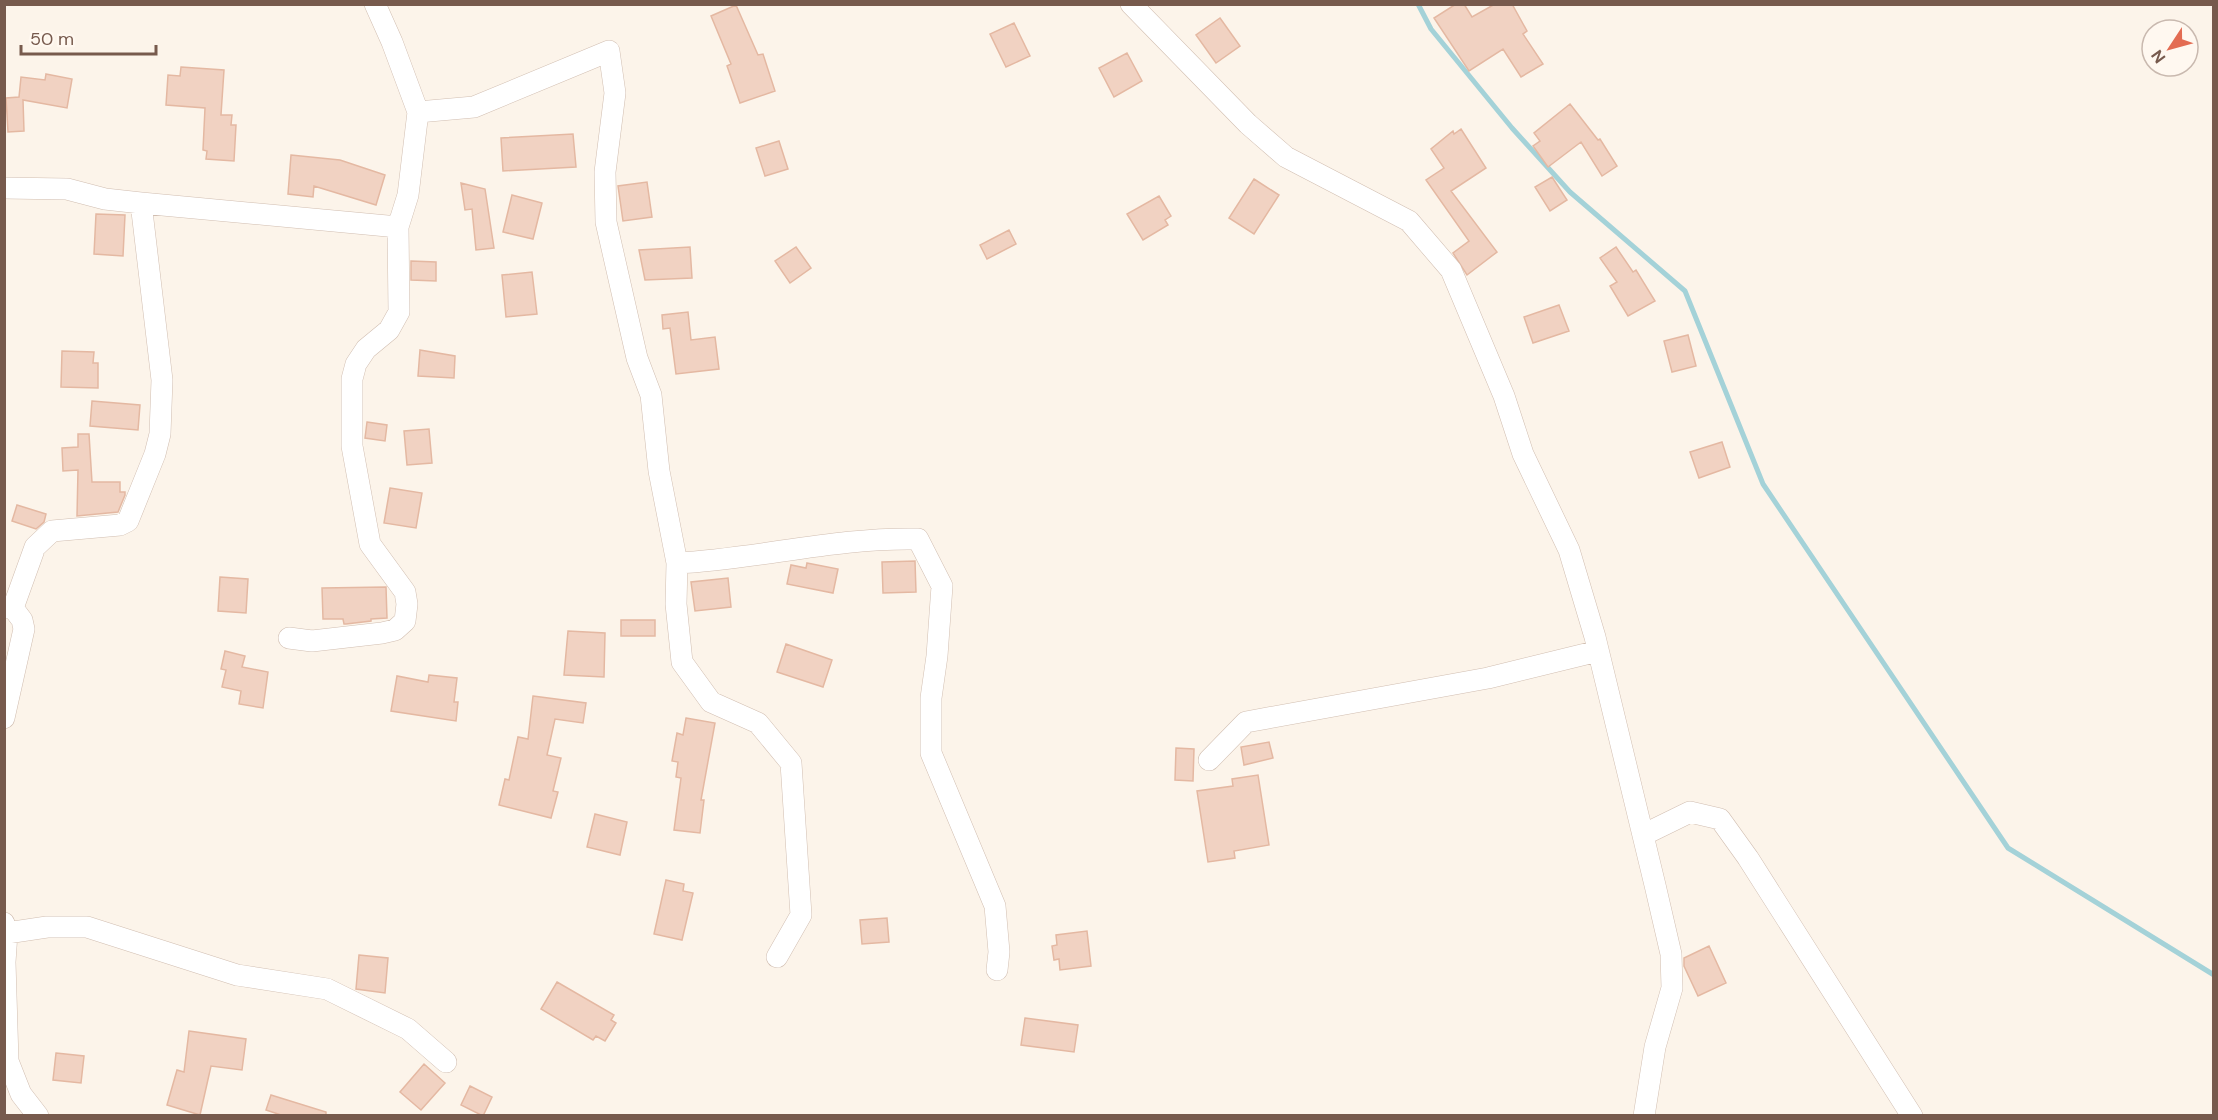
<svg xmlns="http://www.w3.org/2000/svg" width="2218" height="1120" font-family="'DM Sans',sans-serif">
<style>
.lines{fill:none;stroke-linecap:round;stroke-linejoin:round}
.stream{stroke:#a4d2d8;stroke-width:5}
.building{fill:#f1d2c2;stroke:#e4b8a2;stroke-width:1.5}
.street-casing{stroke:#d1beb1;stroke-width:22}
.street{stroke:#fff;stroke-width:21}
</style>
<rect width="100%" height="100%" fill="#fcf4ea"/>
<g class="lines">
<path class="stream" d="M1418,4L1431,29L1512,128L1570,192L1685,291L1763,484L2008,848L2214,975"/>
</g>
<path class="building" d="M1456,4H1464L1472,17L1495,4H1512L1527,31L1523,34L1543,64L1521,77L1503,49L1469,71L1434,18Z
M736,5L758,55L763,54L775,91L740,103L727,66L731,64L711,16Z
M1220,18L1240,46L1216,63L1196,35Z
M1014,23L1030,56L1006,67L990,34Z
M1127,53L1142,81L1114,97L1099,68Z
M181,67L224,70L221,115H232L231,125H236L234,161L206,159L207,151L203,150L205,108L166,105L168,75L180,76Z
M46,74L72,79L67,108L23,100L24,131L8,132L6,98L19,97L21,77L45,80Z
M1570,104L1598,140L1600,139L1617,166L1602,176L1581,142L1548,167L1533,146L1540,141L1534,133Z
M1461,129L1486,168L1451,191L1497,252L1467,275L1453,253L1469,241L1426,180L1444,168L1431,149L1453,131L1454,134Z
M573,134L576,167L503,171L501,138Z
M779,141L788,169L765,176L756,148Z
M291,155L340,160L385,175L376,205L314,186L313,197L288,194Z
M1552,177L1567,200L1550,211L1535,187Z
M1254,179L1279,195L1254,234L1229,218Z
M647,182L652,217L623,221L618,186Z
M461,183L485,189L494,248L476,250L472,209L465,210Z
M512,195L542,203L533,239L503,232Z
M1159,196L1171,216L1165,220L1168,225L1143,240L1127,214Z
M96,214L125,215L123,256L94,254Z
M1009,230L1016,244L987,259L980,245Z
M690,247L692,278L645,280L639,250Z
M796,247L811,268L790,283L775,261Z
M1616,247L1633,272L1636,270L1655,301L1628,316L1610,286L1617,282L1600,258Z
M411,261L436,262V281L411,280Z
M532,272L537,314L506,317L502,275Z
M1559,305L1569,331L1533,343L1524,317Z
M688,312L691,340L715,337L719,369L676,374L670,328L663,329L662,315Z
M1688,335L1696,366L1672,372L1664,341Z
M420,350L455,356L454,378L418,376Z
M62,351L94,352L93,363H98V388L61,387Z
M92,401L140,405L138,430L90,426Z
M367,422L387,425L385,441L365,438Z
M429,429L432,463L407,465L404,431Z
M78,434H89L92,482H120V492H125V495L118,512L77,516L78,470L63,471L62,448L78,447Z
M1722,442L1730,467L1699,478L1690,452Z
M390,488L422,493L416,528L384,523Z
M17,505L46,514L44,522L36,529L12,521Z
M915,561L916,592L883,593L882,562Z
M807,563L838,569L833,593L787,584L791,565L806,568Z
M220,577L248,579L246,613L218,611Z
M728,578L731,607L695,611L691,582Z
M386,587L387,618L371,619V621L346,624H344L343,619H323L322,588Z
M621,620H655V636H621Z
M568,631L605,633L604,677L564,675Z
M786,644L832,660L823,687L777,672Z
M225,651L245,656L242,667L268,672L263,708L239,704L241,691L222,687L226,670L221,669Z
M429,675L457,678L454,702H458L456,721L391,711L397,676L428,682Z
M533,696L586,703L583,723L555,719L547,755L561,758L553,791L558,792L551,818L499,805L505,779L509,780L518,737L528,739Z
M686,718L715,723L701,800H704L700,833L674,830L681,778L676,777L678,762L672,761L677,733L683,735Z
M1269,742L1273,758L1244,765L1241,747Z
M1176,748L1194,749L1193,781L1175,780Z
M1258,775L1269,845L1234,851L1235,858L1208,862L1197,791L1233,786L1232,779Z
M595,814L627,822L620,855L587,847Z
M666,880L684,884L683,891L693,893L682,940L654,934Z
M887,918L889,942L862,944L860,920Z
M1087,931L1091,966L1060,970L1059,959L1054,960L1052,946L1057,945L1056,935Z
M1709,946L1726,983L1698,996L1684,966V958Z
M359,955L388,958L385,993L356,989Z
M557,982L614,1015L611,1020L616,1023L605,1041L596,1036L593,1040L541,1009Z
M1025,1018L1078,1025L1074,1052L1021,1045Z
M189,1031L246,1039L242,1070L211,1066L200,1115L167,1105L177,1070L184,1072Z
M56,1053L84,1056L81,1083L53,1080Z
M424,1064L445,1083L421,1110L400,1092Z
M470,1086L492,1097L483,1116L461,1105Z
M271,1095L326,1112V1116H284L266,1110Z"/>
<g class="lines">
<g class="street-casing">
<path id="street" d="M1131,4L1248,124L1286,157L1409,221L1451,270L1504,396L1523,454L1569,550L1595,637L1655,885L1671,954L1672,988L1655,1047L1644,1116
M418,112L474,107L609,51L615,93L605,172L606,222L637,358L651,395L659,471L677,563L676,604L682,662L711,702L758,723L791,763L801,915L777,957
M4,188L67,189L105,199L141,203L398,227
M677,563C758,559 836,537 918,539L942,586L937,656L931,698V753L995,906L999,952L997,970
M4,608H13L22,620L24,629L4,718
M13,608L35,547L52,531L120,525L128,521L155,454L160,434L162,380L141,203
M289,638L312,641L382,633L395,630L405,621L407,604L405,592L370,544L352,446V379L356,364L366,349L389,330L399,312L398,227L408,195L418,112L392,42L375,4
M1209,760L1246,722L1488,678L1598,651
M1643,835L1690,812L1720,819L1748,858L1912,1116
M4,923L7,933L5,962L8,1061L21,1094L38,1116
M7,933L47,927H87L237,975L327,989L408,1029L446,1062"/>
</g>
<use href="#street" class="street"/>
</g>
<rect width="2218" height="1120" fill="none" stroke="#775a4d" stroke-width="12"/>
<g transform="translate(2170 48) rotate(234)"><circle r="28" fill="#fff8f0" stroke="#c9b9af" stroke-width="1.5"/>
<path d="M0-4.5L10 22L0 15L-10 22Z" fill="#e36c52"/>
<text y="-9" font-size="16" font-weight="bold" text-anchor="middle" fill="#775a4d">N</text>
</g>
<path d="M21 45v9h135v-9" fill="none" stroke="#775a4d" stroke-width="3"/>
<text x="30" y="45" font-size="18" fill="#775a4d" stroke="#fff8f0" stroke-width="4.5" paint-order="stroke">50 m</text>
</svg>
